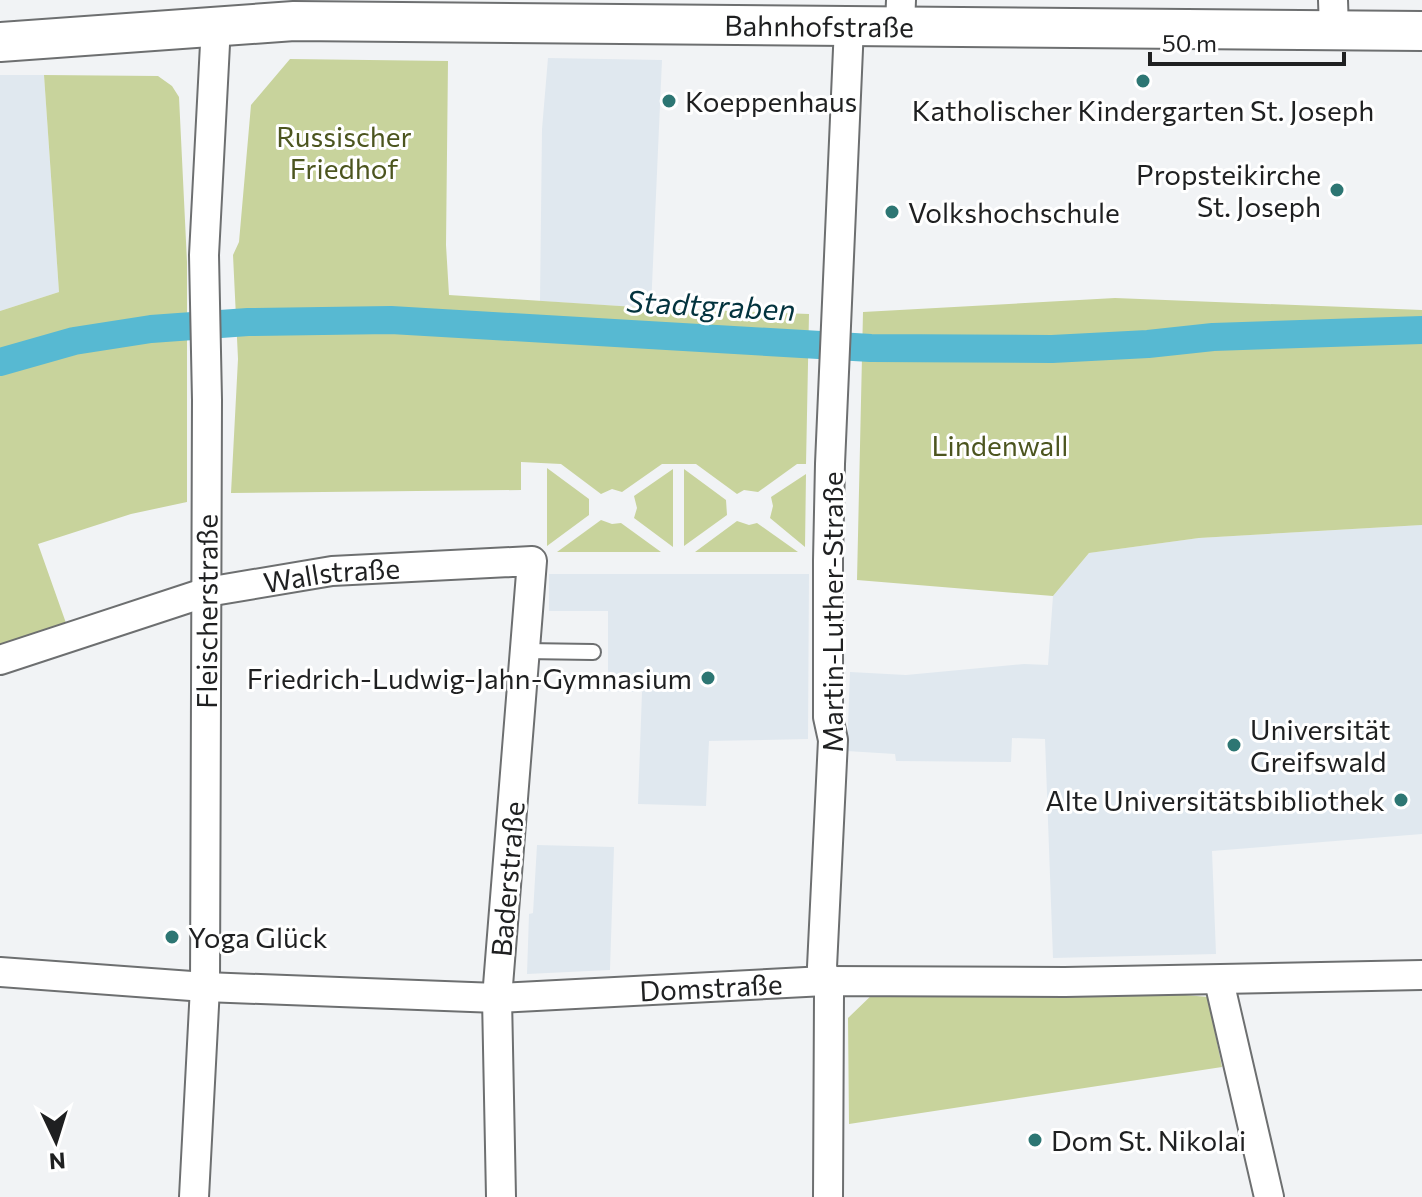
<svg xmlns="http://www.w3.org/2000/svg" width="1422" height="1197" font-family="Commissioner,sans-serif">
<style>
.built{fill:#e0e8ef}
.green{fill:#c8d39c}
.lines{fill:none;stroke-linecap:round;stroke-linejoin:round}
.canal{stroke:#57b9d2;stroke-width:28}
.service-casing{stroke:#6d6f70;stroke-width:18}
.minor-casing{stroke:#6d6f70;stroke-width:32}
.secondary-casing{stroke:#6d6f70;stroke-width:42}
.service{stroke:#fff;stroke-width:14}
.minor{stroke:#fff;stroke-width:28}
.secondary{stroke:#fff;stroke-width:38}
.poi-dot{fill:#2d7673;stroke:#fff;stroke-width:3}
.labels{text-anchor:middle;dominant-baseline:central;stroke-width:6;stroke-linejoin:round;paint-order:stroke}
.street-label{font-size:28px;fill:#1f2021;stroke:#fff}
.poi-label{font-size:28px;fill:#1f2021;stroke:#fff;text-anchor:start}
.park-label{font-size:28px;fill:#4c551f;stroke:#fff}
.water-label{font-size:30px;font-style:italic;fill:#03333e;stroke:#fff}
</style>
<rect width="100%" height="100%" fill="#f1f3f5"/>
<path class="built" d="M548,58L662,60L651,308L540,301L542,129Z
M0,75H44L59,292L0,311Z
M1422,525V834L1212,851L1216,954L1053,958L1045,739L1012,738L1011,762L896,761L895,754L847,751L850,672L906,675L1024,664L1048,665L1053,596L1089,553L1199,538Z
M549,574H809L808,739L709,741L706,806L638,804L642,692L608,691V611H549Z
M537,845L614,847L610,970L527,974L529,914L533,913Z"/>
<path class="green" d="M290,59L448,61L446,245L449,295L651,308L809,314L806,464H797L758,492L744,490L737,494L696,464H662L622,492L612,489L601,494L561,464L521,462V490L231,493L238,359L233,255L239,242L251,105Z
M44,75L158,76L172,86L179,97L187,262V502L131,514L38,544L66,623L0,647V311L59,292Z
M1115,298L1422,310V525L1199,538L1089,553L1053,596L857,580L863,312Z
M547,468L589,499V515L547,546Z
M673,469V547L634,518L637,508L634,496Z
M684,469L726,500L727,515L684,546Z
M806,474L805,547L770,518L773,506L771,497Z
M601,520L612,524L621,523L661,552H557Z
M737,521L749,525L757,523L798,552H695Z
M1128,990L1208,997L1222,1067L849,1124L848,1018L876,991Z"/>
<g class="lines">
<path class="canal" d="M0,362L74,341L151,329L248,322L391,320L871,348L1052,349L1148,344L1213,337L1422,330"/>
<g class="service-casing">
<path id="service" d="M525,651L593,652"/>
</g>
<g class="minor-casing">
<g id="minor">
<path d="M1333,0L1334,30"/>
<path d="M900,26L901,0"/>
<path id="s1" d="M0,660L207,592L332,571L532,561L497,998L501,1197"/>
<path id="s2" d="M0,972L205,987L497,998L825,981L1065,982L1422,975"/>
<path d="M1219,981L1269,1197"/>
<path id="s3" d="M194,1197L205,987L207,400L204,255L216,25"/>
<path d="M828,1197L829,994L822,967L833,740L828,717V560L830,464L849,26"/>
</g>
</g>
<g class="secondary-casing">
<g id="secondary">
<path id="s4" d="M0,42L294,21L1422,31"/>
</g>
</g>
<use href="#service" class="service"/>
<use href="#minor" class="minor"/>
<use href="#secondary" class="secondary"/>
</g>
<g class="poi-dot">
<circle cx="1143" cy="81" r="8"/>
<circle cx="669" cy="101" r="8"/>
<circle cx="1337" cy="190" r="8"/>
<circle cx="892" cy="212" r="8"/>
<circle cx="708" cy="678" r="8"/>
<circle cx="1234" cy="745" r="8"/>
<circle cx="1401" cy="800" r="8"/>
<circle cx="172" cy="937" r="8"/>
<circle cx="1035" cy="1140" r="8"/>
</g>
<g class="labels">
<g class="street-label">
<text stroke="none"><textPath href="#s4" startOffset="820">Bahnhofstraße</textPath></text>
<text stroke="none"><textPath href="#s1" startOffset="344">Wallstraße</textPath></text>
<text stroke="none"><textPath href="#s3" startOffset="586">Fleischerstraße</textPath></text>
<text transform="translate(832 612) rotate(-90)">Martin-Luther-Straße</text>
<text transform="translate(507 879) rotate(-85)">Baderstraße</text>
<text stroke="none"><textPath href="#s2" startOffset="712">Domstraße</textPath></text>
</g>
<g class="poi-label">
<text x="685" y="101">Koeppenhaus</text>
<text x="1143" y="110" text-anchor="middle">Katholischer Kindergarten St. Joseph</text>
<text x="1321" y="174" text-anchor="end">Propsteikirche<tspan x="1321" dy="32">St. Joseph</tspan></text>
<text x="908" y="212">Volkshochschule</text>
<text x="692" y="678" text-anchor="end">Friedrich-Ludwig-Jahn-Gymnasium</text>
<text x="1250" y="729">Universität<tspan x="1250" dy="32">Greifswald</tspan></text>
<text x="1385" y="800" text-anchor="end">Alte Universitätsbibliothek</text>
<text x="188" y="937">Yoga Glück</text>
<text x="1051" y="1140">Dom St. Nikolai</text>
</g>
<g class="park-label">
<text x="344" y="136">Russischer<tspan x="344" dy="32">Friedhof</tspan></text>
<text x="1000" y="445">Lindenwall</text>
</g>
<g class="water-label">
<text transform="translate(711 304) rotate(3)">Stadtgraben</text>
</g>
</g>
<g transform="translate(56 1141) rotate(176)" stroke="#ffffff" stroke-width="6" paint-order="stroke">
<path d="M0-6L14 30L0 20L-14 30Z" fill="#1f2021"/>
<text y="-12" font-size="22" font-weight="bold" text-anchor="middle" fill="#1f2021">N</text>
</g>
<path d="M1150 52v12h194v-12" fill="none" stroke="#1f2021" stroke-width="4"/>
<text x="1162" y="52" font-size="24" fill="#1f2021" stroke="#ffffff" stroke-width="6" paint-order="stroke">50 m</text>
</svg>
